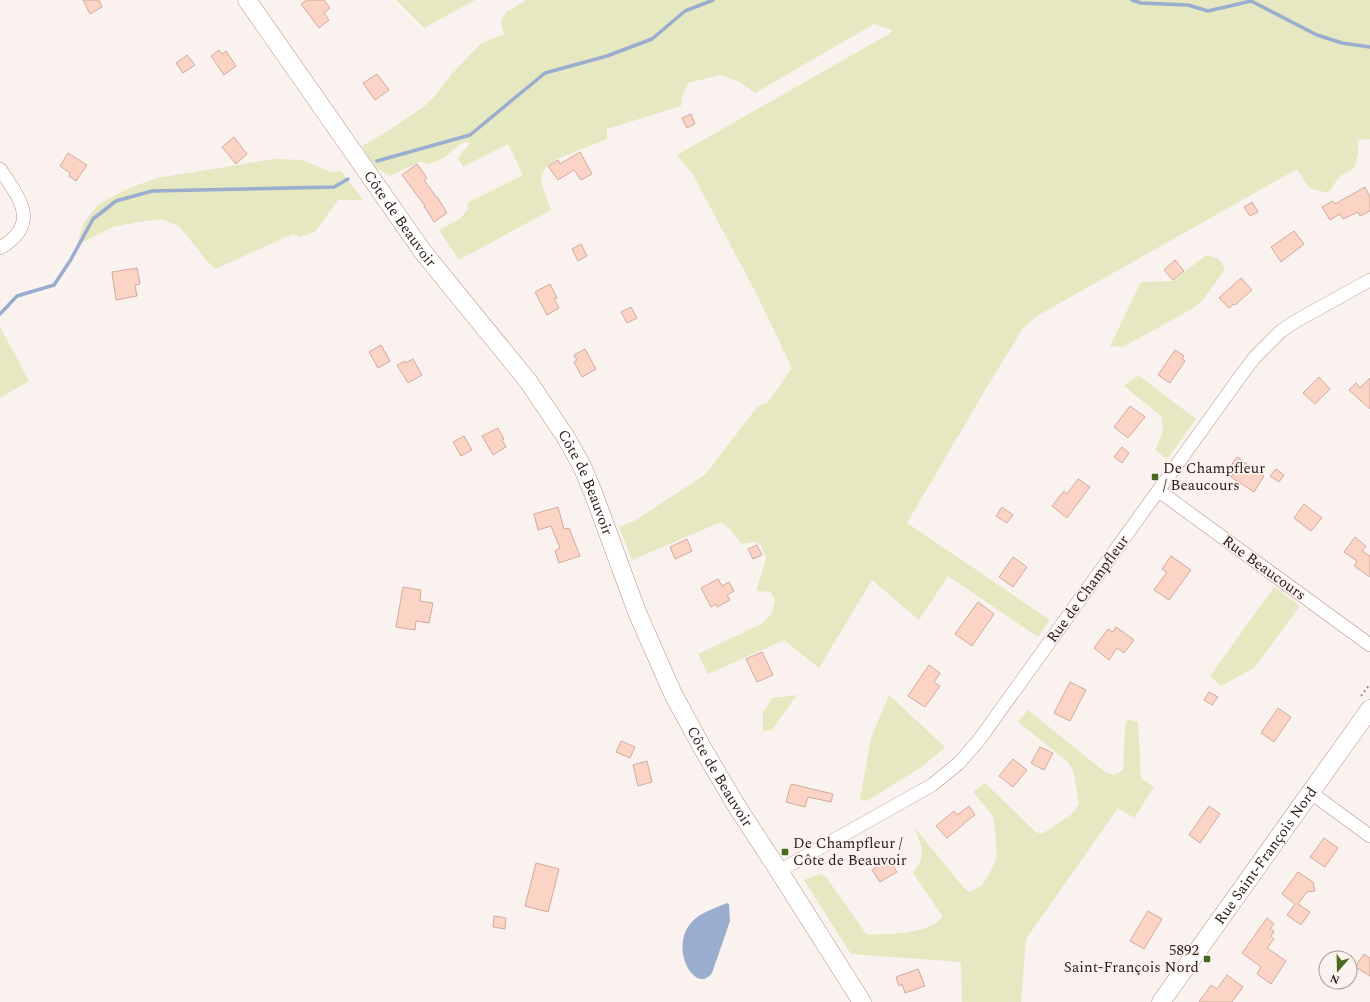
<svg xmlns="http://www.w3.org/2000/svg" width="1370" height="1002" font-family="Spectral,serif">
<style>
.green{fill:#e5e8c1}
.water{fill:#9aadce}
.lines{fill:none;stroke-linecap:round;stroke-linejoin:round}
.stream{stroke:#9aadce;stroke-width:3.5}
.building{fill:#fbd4c5;stroke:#d0ab9d}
.street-casing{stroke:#b69284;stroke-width:14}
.secondary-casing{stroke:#b69284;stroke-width:19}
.path{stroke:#9b908c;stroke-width:2;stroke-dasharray:2 3;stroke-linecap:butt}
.street{stroke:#fff;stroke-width:13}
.secondary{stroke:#fff;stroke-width:18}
.poi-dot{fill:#49691f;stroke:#faf2ef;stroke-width:1.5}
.labels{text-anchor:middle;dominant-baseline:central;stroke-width:3.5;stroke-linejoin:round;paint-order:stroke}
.street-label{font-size:15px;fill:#2a1c17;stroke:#faf2ef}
.poi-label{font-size:15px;fill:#2a1c17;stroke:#faf2ef;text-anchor:start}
</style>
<rect width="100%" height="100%" fill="#faf2ef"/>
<path class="green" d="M396,0H475L424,28Z
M527,0H1370V139L1358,140V154L1354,168L1339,177L1328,193L1309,188L1297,169L1037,316L1023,328L984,392L907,523L1050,620L1038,637L948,576L919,620L872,580L819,668L784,640L708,674L698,654L763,623L772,613L775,599L771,592L756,591L766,559L761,545L754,542L741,544L731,530L721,522L632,560L619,527L636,520L706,474L757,407L768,402L792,368L756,293L692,173L677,155L889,34L892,30L874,24L755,93L740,82L720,75L688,83L682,97L681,106L607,129V139L557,159L547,166L542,174L541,182L551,210L459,260L439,230L460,219L468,209L467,203L523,175L508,144L463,167L458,158L470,143L463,142L442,159L428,164L421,161L390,176L373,166L362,146L388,131L422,108L435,96L451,75L480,44L504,34L501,22L506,12Z
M274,159L303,160L330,172L341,171L363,200H338L315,232L300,237L293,234L215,269L207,261L180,227L162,219L138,222L113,227L77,245L84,222L99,204L127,189L157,178Z
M1206,255L1219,259L1225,269L1203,300L1192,309L1123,347L1110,346L1141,282L1173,281Z
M0,327L29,381L0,398Z
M1138,375L1196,419L1167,459L1155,450L1163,432L1162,417L1124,386Z
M1274,587L1300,606L1254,668L1221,686L1210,676Z
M797,695L772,730L763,731V713L772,698Z
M889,695L945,747L923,766L867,801L860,799L871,738Z
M1028,710L1105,772L1114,775L1123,770L1125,728L1127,719L1138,722L1141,778L1154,787L1134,818L1118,808L1026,939L1021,1002H962L961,962L851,954L804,880L820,874L826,877L867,935C891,933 924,936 943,917L913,873C928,855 921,847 915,828L964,888L969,892L981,886L989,875L997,856L995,828L993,816L973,792L985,783L1036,832L1042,834L1072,814L1079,804L1074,773L1068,762L1018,722Z"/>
<path class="water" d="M727,903L729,904L730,921L712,973C695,997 665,943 696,918C705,911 716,908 727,903Z"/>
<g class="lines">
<path class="stream" d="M1132,0L1141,3L1188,5L1208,11L1251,1L1317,35L1342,43L1370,47
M377,161L470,135L545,73L607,56L652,39L685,11L713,0
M0,314L17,296L54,285L70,261L93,219L116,201L152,191L334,187L348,179"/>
</g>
<path class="building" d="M83,0H99L102,7L90,14Z
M307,0H324L330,8L324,13L329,20L319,28L301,4Z
M219,50L222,54L226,51L236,66L224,75L211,56Z
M187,55L195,65L183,73L176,63Z
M377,74L389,90L375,100L363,83Z
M691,114L695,124L687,128L682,118Z
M234,137L247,154L236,164L222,147Z
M580,152L592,174L581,180L574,170L558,180L548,166L558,160L560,164Z
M68,153L87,165L76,181L69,176L70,173L60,166Z
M417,164L427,178L424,180L437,198H438L447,213L434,222L424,206H425L402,175Z
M1365,187L1370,197V211L1360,216L1358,212L1343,219L1340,214L1330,220L1322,207L1333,201L1335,204Z
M1252,202L1258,212L1250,216L1244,207Z
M1294,231L1304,244L1281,262L1271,247Z
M581,244L587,256L578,261L572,249Z
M1175,260L1184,271L1173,280L1164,270Z
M137,268L140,284L135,285L137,296L116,300L112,272Z
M1241,278L1252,290L1235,305L1234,304L1229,308L1219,298Z
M550,284L557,298L554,299L559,308L547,315L535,292Z
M631,307L637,318L627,323L621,312Z
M381,345L390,361L378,368L369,352Z
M585,349L596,369L582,377L574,362L577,360L574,355Z
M1175,350L1184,356L1182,359L1185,361L1170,383L1158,375Z
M413,359L422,375L408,383L397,365L405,361L406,363Z
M1319,377L1330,389L1315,404L1303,393Z
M1370,378V409L1349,390L1356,383L1360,388Z
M1130,406L1145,417L1128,438L1114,427Z
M498,428L504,439L502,440L506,447L493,455L482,436Z
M464,436L472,450L461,456L453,442Z
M1122,447L1129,453L1122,463L1114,457Z
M1237,457L1264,476L1254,492L1231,477L1233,474L1228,470Z
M1276,469L1284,475L1279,482L1270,476Z
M1078,479L1090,487L1067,518L1052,506L1064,491L1067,494Z
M1304,504L1322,518L1311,531L1294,518Z
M558,507L564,529L569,528L580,556L559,563L555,551L560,548L551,526L538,530L534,514Z
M1002,507L1013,515L1007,523L996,516Z
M1355,537L1366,546L1362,551L1370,556V577L1354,566L1357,561L1344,552Z
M687,539L692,551L675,559L670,547Z
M757,545L762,555L753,559L748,549Z
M1171,556L1191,570L1169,600L1154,590L1167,572L1162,569Z
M1013,557L1027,567L1013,587L999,577Z
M718,579L722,586L729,582L734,591L727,595L730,600L717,607L716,604L711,607L701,588Z
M403,587L421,590L420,601L433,603L429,623L416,621L415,630L396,627Z
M978,602L994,614L972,646L955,634Z
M1116,627L1134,640L1124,653L1117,648L1109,660L1094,648L1108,629L1113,632Z
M762,652L773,675L757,682L746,659Z
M929,665L940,673L934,682L940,686L925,707L908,696Z
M1070,682L1086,690L1070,721L1054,713Z
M1209,692L1218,697L1212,705L1204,700Z
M1278,708L1291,717L1274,742L1261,733Z
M621,741L635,747L630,758L616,752Z
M1040,747L1053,753L1044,770L1031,763Z
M1013,759L1027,770L1013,787L999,776Z
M647,761L652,782L638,786L633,765Z
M791,784L833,794L831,802L808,797L805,807L786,802Z
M969,806L975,815L964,823V824L947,838L936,826L954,811L957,815Z
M1209,806L1220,814L1200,843L1189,835Z
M1324,838L1338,848L1325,867L1310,857Z
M889,859L897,872L880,882L872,870Z
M536,863L559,869L548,912L525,906Z
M1298,872L1313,882L1315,891L1307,892L1298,904L1310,912L1301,925L1287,915L1295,904L1282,894Z
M1148,911L1162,919L1144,949L1130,941Z
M494,916L506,918L505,929L493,927Z
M1267,918L1274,924L1270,929L1274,931L1271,936L1274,939L1267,948L1286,961L1271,984L1257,974L1261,967L1242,953Z
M1364,954L1370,958V976L1355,967Z
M918,969L925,986L905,993L902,984L899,986L896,977Z
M1227,975L1243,987L1232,1002H1199L1211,985L1217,989Z"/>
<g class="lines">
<g class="street-casing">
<path id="street" d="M0,169C20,199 41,224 0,248
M1159,491L1370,645
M1310,792L1370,836
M779,871L932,785L959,763L979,740L1242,374L1255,357L1281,331L1296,321L1370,280"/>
</g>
<g class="secondary-casing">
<g id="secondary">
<path id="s1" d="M247,0L423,252L528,381L565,436L582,466L594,495L637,612L673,694L703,749L736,805L779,871L862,1002"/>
<path id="s2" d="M1161,1002L1370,709"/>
</g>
</g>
<path class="path" d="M1361,696L1370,684"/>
<use href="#street" class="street"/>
<use href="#secondary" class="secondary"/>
</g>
<g class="poi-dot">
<rect x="1151" y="473" width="8" height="8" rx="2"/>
<rect x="781" y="848" width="8" height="8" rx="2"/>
<rect x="1203" y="955" width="8" height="8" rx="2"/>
</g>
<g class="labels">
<g class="street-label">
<text stroke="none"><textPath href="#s1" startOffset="267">Côte de Beauvoir</textPath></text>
<text stroke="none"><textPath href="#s1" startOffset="591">Côte de Beauvoir</textPath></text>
<text transform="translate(1264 568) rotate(36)">Rue Beaucours</text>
<text transform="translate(1088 589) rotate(-54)">Rue de Champfleur</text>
<text stroke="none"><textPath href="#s1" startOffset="915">Côte de Beauvoir</textPath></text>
<text stroke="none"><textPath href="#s2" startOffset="180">Rue Saint-François Nord</textPath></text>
</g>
<g class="poi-label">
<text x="1163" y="468">De Champfleur<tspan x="1163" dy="17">/ Beaucours</tspan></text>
<text x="793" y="843">De Champfleur /<tspan x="793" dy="17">Côte de Beauvoir</tspan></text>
<text x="1199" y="950" text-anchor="end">5892<tspan x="1199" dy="17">Saint-François Nord</tspan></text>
</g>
</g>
<g transform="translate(1338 970) rotate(200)"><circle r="19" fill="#faf2ef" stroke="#a79c99"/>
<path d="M0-3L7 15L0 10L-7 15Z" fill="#49691f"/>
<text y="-6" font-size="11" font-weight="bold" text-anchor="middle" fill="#2a1c17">N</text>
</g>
</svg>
